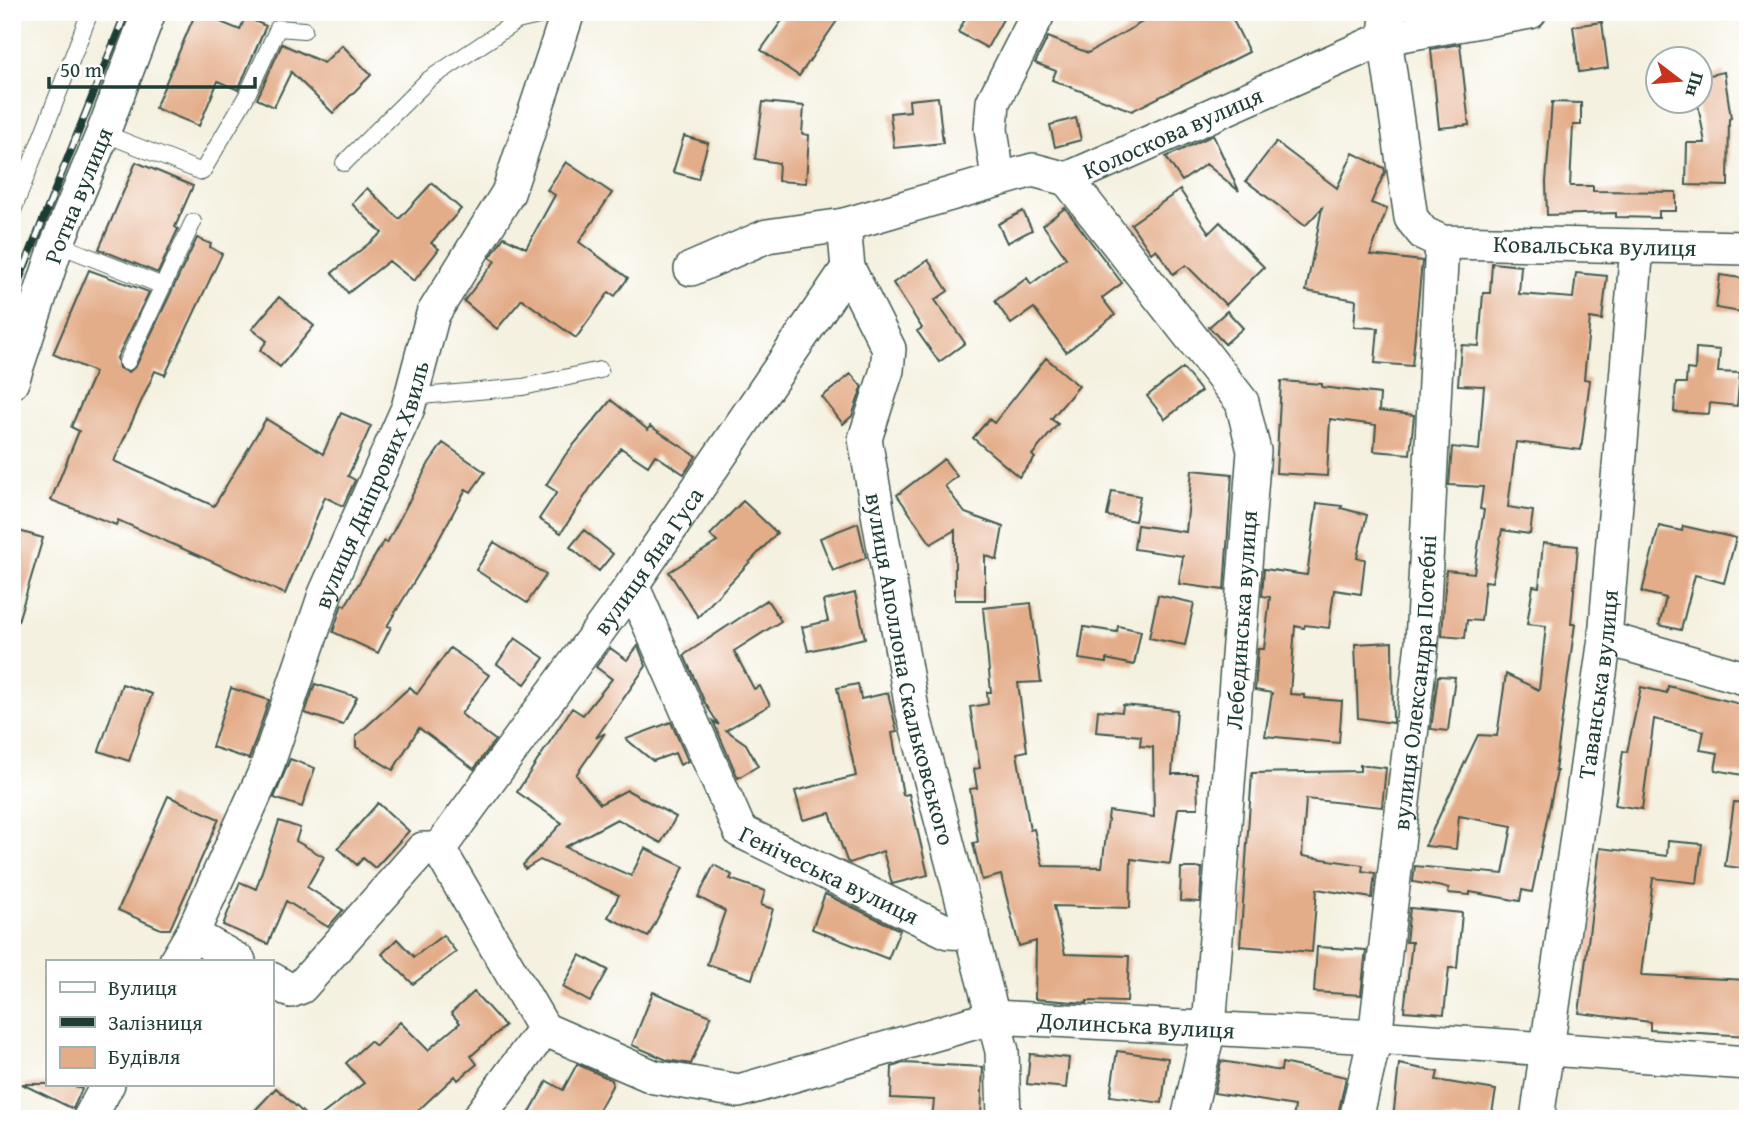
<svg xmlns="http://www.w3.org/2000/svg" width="1760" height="1131" font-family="'Gentium Book Plus',serif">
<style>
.building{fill:#e4ad8a}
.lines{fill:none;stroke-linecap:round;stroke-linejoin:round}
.service-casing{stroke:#3f584e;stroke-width:18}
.minor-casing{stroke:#3f584e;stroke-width:36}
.service{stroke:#fff;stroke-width:16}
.minor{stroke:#fff;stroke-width:33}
.rail-casing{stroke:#1f3d34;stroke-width:8}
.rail{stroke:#fff;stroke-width:5;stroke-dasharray:16;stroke-linecap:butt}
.labels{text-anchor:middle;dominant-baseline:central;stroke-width:5;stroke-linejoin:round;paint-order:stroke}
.street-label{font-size:24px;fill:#1f3d34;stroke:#fff}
</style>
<rect width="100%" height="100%" fill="#fff"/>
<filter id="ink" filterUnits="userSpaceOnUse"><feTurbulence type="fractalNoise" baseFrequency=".0143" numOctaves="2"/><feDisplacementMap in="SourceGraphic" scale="14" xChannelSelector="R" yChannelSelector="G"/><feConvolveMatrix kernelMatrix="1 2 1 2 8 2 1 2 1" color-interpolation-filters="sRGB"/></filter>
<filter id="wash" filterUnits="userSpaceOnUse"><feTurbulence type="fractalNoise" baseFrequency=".00686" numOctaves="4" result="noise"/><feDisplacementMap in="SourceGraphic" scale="28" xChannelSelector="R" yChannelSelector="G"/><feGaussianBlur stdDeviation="1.57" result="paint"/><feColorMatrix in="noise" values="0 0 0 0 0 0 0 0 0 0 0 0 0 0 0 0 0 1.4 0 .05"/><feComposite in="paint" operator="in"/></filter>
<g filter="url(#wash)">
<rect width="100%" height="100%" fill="#f4f1e0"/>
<g id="blocks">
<path class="building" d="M196,12L240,30L245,17L266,26L238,90L218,81L199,126L155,108Z
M788,12H843L799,76L761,50Z
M969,12H1007L987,48L958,32Z
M1160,12H1229L1249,52L1132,111L1052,80L1056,71L1035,63L1048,37L1088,53Z
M1602,22L1608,68L1579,72L1573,26Z
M282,44L324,63L342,45L371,75L333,113L291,72L274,107L257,99Z
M1460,44L1469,125L1439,128L1431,49Z
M1724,72L1731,118L1729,119L1728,186L1686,185L1687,143H1705L1698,104L1700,103V77Z
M938,97L943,143L894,148L890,113L910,111L909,100Z
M763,102L804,106L802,134L809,135L806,183L778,181L779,163L755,159Z
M1552,102L1581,103V125H1573L1570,186H1593V191L1676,192V211H1659V218L1616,217V213L1547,215L1546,182Z
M1076,118L1081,140L1055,147L1050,125Z
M1213,135L1239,191L1206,164L1182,181L1166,157Z
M684,136L708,143L698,179L673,172Z
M1276,142L1337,188L1353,153L1384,168L1385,172L1371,203L1387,209L1370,255L1422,261L1412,366L1375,363L1378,328L1354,327L1356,300L1306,291L1322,208L1305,226L1246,181Z
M136,162L193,186L175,227L178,229L158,273L99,249Z
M566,162L612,193L579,242L628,278L615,296L609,292L576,338L522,299L497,329L464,301L495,261L490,258L504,237L526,248L555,195L547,190Z
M432,183L461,209L431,243L439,249L414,281L389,261L348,293L332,273L382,233L352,204L367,188L399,219Z
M1180,190L1209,233L1220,222L1264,267L1226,305L1186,265L1173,274L1156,249L1151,253L1131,224Z
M1065,208L1122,283L1102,298L1115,315L1066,352L1034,308L1011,324L995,301L1027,278L1031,284L1066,258L1043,225Z
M1023,211L1032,230L1007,243L998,224Z
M197,238L211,244L210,247L222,254L165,375L155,371L114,461L214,506L266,419L323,454L341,413L371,426L348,476L355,480L343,506L325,497L285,594L118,520L116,525L51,500L79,431L71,427L95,372L53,354L89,270L149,292L117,358L119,368L129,372L136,366Z
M928,260L948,291L935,300L965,343L939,362L917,331L922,328L893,283Z
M1492,263L1521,266L1519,294L1573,298L1576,273L1607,276L1602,320L1590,318L1584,379L1590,380L1581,450L1516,442L1508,507L1533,511L1530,534L1502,530L1492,582L1485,581L1481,621L1467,620L1465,638L1442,636L1446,570L1474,573L1484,510L1480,509L1483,487L1449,485L1452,447L1479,450L1484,386L1458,385L1461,345L1479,346L1483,293H1490Z
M1720,275L1748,279V313L1716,308Z
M279,297L314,326L280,367L260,350L267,341L252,329Z
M1227,311L1243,328L1225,344L1209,327Z
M1696,348L1720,350L1718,372L1740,373L1737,406L1710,403L1709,414L1674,412L1676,383H1686L1687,369L1695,370Z
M1046,358L1079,386L1051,419L1058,424L1032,455L1035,458L1019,477L973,438L989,419L994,423Z
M1183,368L1201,391L1165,419L1147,396Z
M851,374L862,387L852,416L843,424L822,397Z
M1281,381L1322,384V387L1380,394L1379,411L1414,415L1410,454L1374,451L1376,425L1330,419L1327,476L1276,473Z
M611,400L648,430L650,426L696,456L684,474L655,455L648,466L621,448L596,479L561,533L539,519L557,492L546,485L566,454Z
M443,443L485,472L471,492L466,489L432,552L387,626L391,627L378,653L333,632L342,604L345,606L384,541L387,543L429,463Z
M944,459L957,476L945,486L965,513L1003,527L997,560L985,555V600H955V530L931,544L897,495Z
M1192,470L1232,474L1224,590L1179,584L1183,556L1134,549L1137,525L1186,532Z
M1112,491L1140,496L1135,521L1107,516Z
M743,501L777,533L698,617L669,572L717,542L710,535Z
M1317,503L1342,506L1341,508L1367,515L1357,558L1365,559L1361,594L1334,590L1329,628L1305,625L1304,628L1295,626L1290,694L1304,695V698L1342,701L1339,743L1265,736L1272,693L1255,690L1258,649H1264L1270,597L1262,596L1264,569L1307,575Z
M858,523L866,558L833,571L820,538Z
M1659,526L1682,531L1683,526L1736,538L1724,583L1695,575L1681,630L1659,625L1666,598L1642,592Z
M12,529L43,538L18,621L12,620Z
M584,530L613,554L599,571L570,547Z
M494,542L546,575L527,603L476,570Z
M1543,543L1578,546L1571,624H1575L1555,771H1557L1532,892L1522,890L1520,901L1470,892V895L1448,893L1449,888L1413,882L1415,866L1503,874L1512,826L1459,816L1456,849L1425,846L1478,735L1497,736L1506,674L1539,690L1546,626L1527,624L1533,586L1539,587Z
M855,593L865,638L808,651L802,627L828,621L823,601Z
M1158,595L1194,603L1185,645L1149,638Z
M767,600L781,621L734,651L754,689L760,686L770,705L726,730L746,744L758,766L738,778L713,721L719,725L705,703L684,655Z
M1031,603L1041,682L1018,683L1027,751L1017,753L1030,830L1034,829L1043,866L1102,867L1109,811L1154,817L1153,747L1140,746L1141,736L1096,732L1098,710L1122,712L1123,705L1177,710L1172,774H1197L1198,808H1178L1170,864L1131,859L1130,908L1054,906L1065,954L1129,956L1127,1002L1087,1001V1003L1035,999L1036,941L1019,946L1001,875L982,880L973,843L978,842L970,789L977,788L974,769L980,768L970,707L988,704L987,692H991L983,608Z
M1118,626L1141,631L1134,665L1106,659V663L1079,659L1084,627L1117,632Z
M515,638L544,658L525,684L497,664Z
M1392,642L1393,723L1358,718L1355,644Z
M638,646L646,666L596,738L605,733L576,775L600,804L627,790L676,817L661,843L617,819L565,847L631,876L645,848L684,867L648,937L608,917L619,895L540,860L525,869L523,865L562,823L517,792L572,708L583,715L612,679L596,667L610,648L627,660Z
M450,648L489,675L461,714L495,740L474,769L419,728L393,770L356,747V736L410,687L417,694Z
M1438,676L1455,677L1448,731L1431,729Z
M122,684L152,694L129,761L99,751Z
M315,684L357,697L343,725L305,713Z
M858,684L861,699L888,693L897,732L892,733L903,795L909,794L928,875L892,884L883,851L850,863L847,861L830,813L803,820L795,791L856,776L837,688Z
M1668,686L1748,706V776L1715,770L1718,753L1700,750L1704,731L1654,719L1642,809L1615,805L1623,751L1627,752L1641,687L1667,693Z
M231,688L269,700L249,759L212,747Z
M671,722L688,761L680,765L675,753L653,761L626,739Z
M290,759L315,768L302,807L274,798Z
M1360,765L1386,768L1382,807L1306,799L1302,856L1363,865L1362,871L1375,873L1372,898L1317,889L1312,952L1240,946L1252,773L1360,771Z
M168,796L219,819L170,929H161L118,910Z
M1734,802L1748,803V869L1725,866Z
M378,803L409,831L375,868L363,858L357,865L338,848Z
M279,821L300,828L296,841L324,857L307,887L343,910L328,927L286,901L268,944L223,925L240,882L256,889Z
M1668,841L1702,844L1697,883L1653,878L1641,975L1748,980V1036L1650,1030V1022L1579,1013L1600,848L1667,856Z
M714,865L732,875L730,879L765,891L761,905L773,909L752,979L707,964L725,911L698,897Z
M1181,868H1202L1200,902L1180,901Z
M825,894L900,930L888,959L812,929Z
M1410,908L1462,913L1457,968H1449L1444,1014L1404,1011L1412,942H1406Z
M443,935L456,952L413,984L382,954L397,939L414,957Z
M1317,947L1366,950L1361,995L1314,992Z
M580,955L608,970L590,1002L563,987Z
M474,992L505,1026L471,1056L477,1064L458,1080L455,1076L409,1119H316L364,1083L346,1063L370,1041L376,1046L400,1022L428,1050L460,1023L451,1013Z
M653,992L711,1016L691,1064L667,1060L632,1045Z
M1117,1051L1168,1058L1162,1103L1110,1096Z
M1030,1054L1069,1058L1066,1088L1027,1084Z
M1221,1061L1281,1071L1282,1063L1346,1077L1337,1119H1293L1295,1106L1214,1093Z
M903,1063L983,1067L981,1119H932L934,1100L891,1098L892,1067Z
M577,1064L612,1080V1086L594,1119H542L530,1112L547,1081L563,1090Z
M1399,1064L1438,1072L1436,1080L1496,1090L1491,1119H1393Z
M22,1084H70L82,1089L73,1109Z
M276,1088L310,1119H247Z"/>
</g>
</g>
<g filter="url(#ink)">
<use href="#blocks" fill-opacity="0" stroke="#3f584e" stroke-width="2"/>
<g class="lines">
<g class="service-casing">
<path id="service" d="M103,133L202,172L246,97L278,28L304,30
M344,163L428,80L517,21L556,12
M12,213L90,12
M57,244L163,286
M127,362L193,222
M410,397L523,387L600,370"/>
</g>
<g class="minor-casing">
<g id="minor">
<path id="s1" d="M1387,12L1385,38L1411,218L1423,233L1442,242L1748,248"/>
<path d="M998,179L991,129L993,102L1039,12"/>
<path d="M1067,179L1242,402L1254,451L1209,1028L1188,1119"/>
<path id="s2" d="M844,225L848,268L889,349L887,370L865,439L912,709L1002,1051L1004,1119"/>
<path id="s3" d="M691,269L767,236L844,225L1033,170L1067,179L1385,38L1530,12"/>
<path id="s4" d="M12,382L57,244L103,133L149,12"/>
<path id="s5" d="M632,585L740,831L948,932L972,933"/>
<path d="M1605,638L1748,679"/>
<path d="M192,934L239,961"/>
<path id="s6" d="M176,961L192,934L265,772L325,594L408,408L433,314L508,193L568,12"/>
<path d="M271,979L291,991L301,987L423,849H439"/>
<path id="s7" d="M544,1029L654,1077L739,1091L994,1017L1375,1037L1748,1063"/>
<path d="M89,1119L108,1084"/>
<path id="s8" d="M478,1119L544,1029L439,849L632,585L848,268"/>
<path id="s9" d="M1356,1119L1375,1037L1422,643L1442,242"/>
<path id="s10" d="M1537,1119L1605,638L1637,246"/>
</g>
</g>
<use href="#service" class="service"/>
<use href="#minor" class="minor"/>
<g class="rail-casing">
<path id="rail" d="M12,298L126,12"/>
</g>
<use href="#rail" class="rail"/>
</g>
</g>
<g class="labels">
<g class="street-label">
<text stroke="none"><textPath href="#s3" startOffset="508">Колоскова вулиця</textPath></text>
<text stroke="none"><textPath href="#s4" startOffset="198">Ротна вулиця</textPath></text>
<text stroke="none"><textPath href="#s1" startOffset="401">Ковальська вулиця</textPath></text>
<text stroke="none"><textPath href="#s6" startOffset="516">вулиця Дніпрових Хвиль</textPath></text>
<text stroke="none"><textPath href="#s8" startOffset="676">вулиця Яна Гуса</textPath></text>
<text transform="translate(1241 620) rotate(-86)">Лебединська вулиця</text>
<text stroke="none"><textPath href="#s2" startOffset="462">вулиця Аполлона Скальковського</textPath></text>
<text stroke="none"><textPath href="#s9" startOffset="441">вулиця Олександра Потебні</textPath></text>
<text stroke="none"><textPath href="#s10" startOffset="439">Таванська вулиця</textPath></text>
<text stroke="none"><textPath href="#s5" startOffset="368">Генічеська вулиця</textPath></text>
<text stroke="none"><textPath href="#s7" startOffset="614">Долинська вулиця</textPath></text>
</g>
</g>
<rect width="1760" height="1131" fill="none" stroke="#fff" stroke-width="42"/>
<rect x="46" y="960" width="228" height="126" fill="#ffffff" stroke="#a5b1ae" stroke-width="2"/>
<rect x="60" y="982" width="35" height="10" fill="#ffffff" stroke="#a5b1ae" stroke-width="2"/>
<text x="108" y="995" font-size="21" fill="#1f3d34">Вулиця</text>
<rect x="60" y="1017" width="35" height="10" fill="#1f3d34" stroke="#a5b1ae" stroke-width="2"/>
<text x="108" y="1030" font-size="21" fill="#1f3d34">Залізниця</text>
<rect x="60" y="1047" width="35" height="21" fill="#e4ad8a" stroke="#a5b1ae" stroke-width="2"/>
<text x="108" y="1064" font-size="21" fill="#1f3d34">Будівля</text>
<g transform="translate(1679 80) rotate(106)"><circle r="33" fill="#ffffff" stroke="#a5b1ae" stroke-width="2"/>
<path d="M0-5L12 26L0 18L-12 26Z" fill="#c8321e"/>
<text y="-10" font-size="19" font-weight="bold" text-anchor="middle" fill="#1f3d34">Пн</text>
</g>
<path d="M49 77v10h206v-10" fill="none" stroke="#1f3d34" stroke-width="3.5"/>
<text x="60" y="77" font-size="21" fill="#1f3d34" stroke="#ffffff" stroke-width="5" paint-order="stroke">50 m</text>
</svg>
